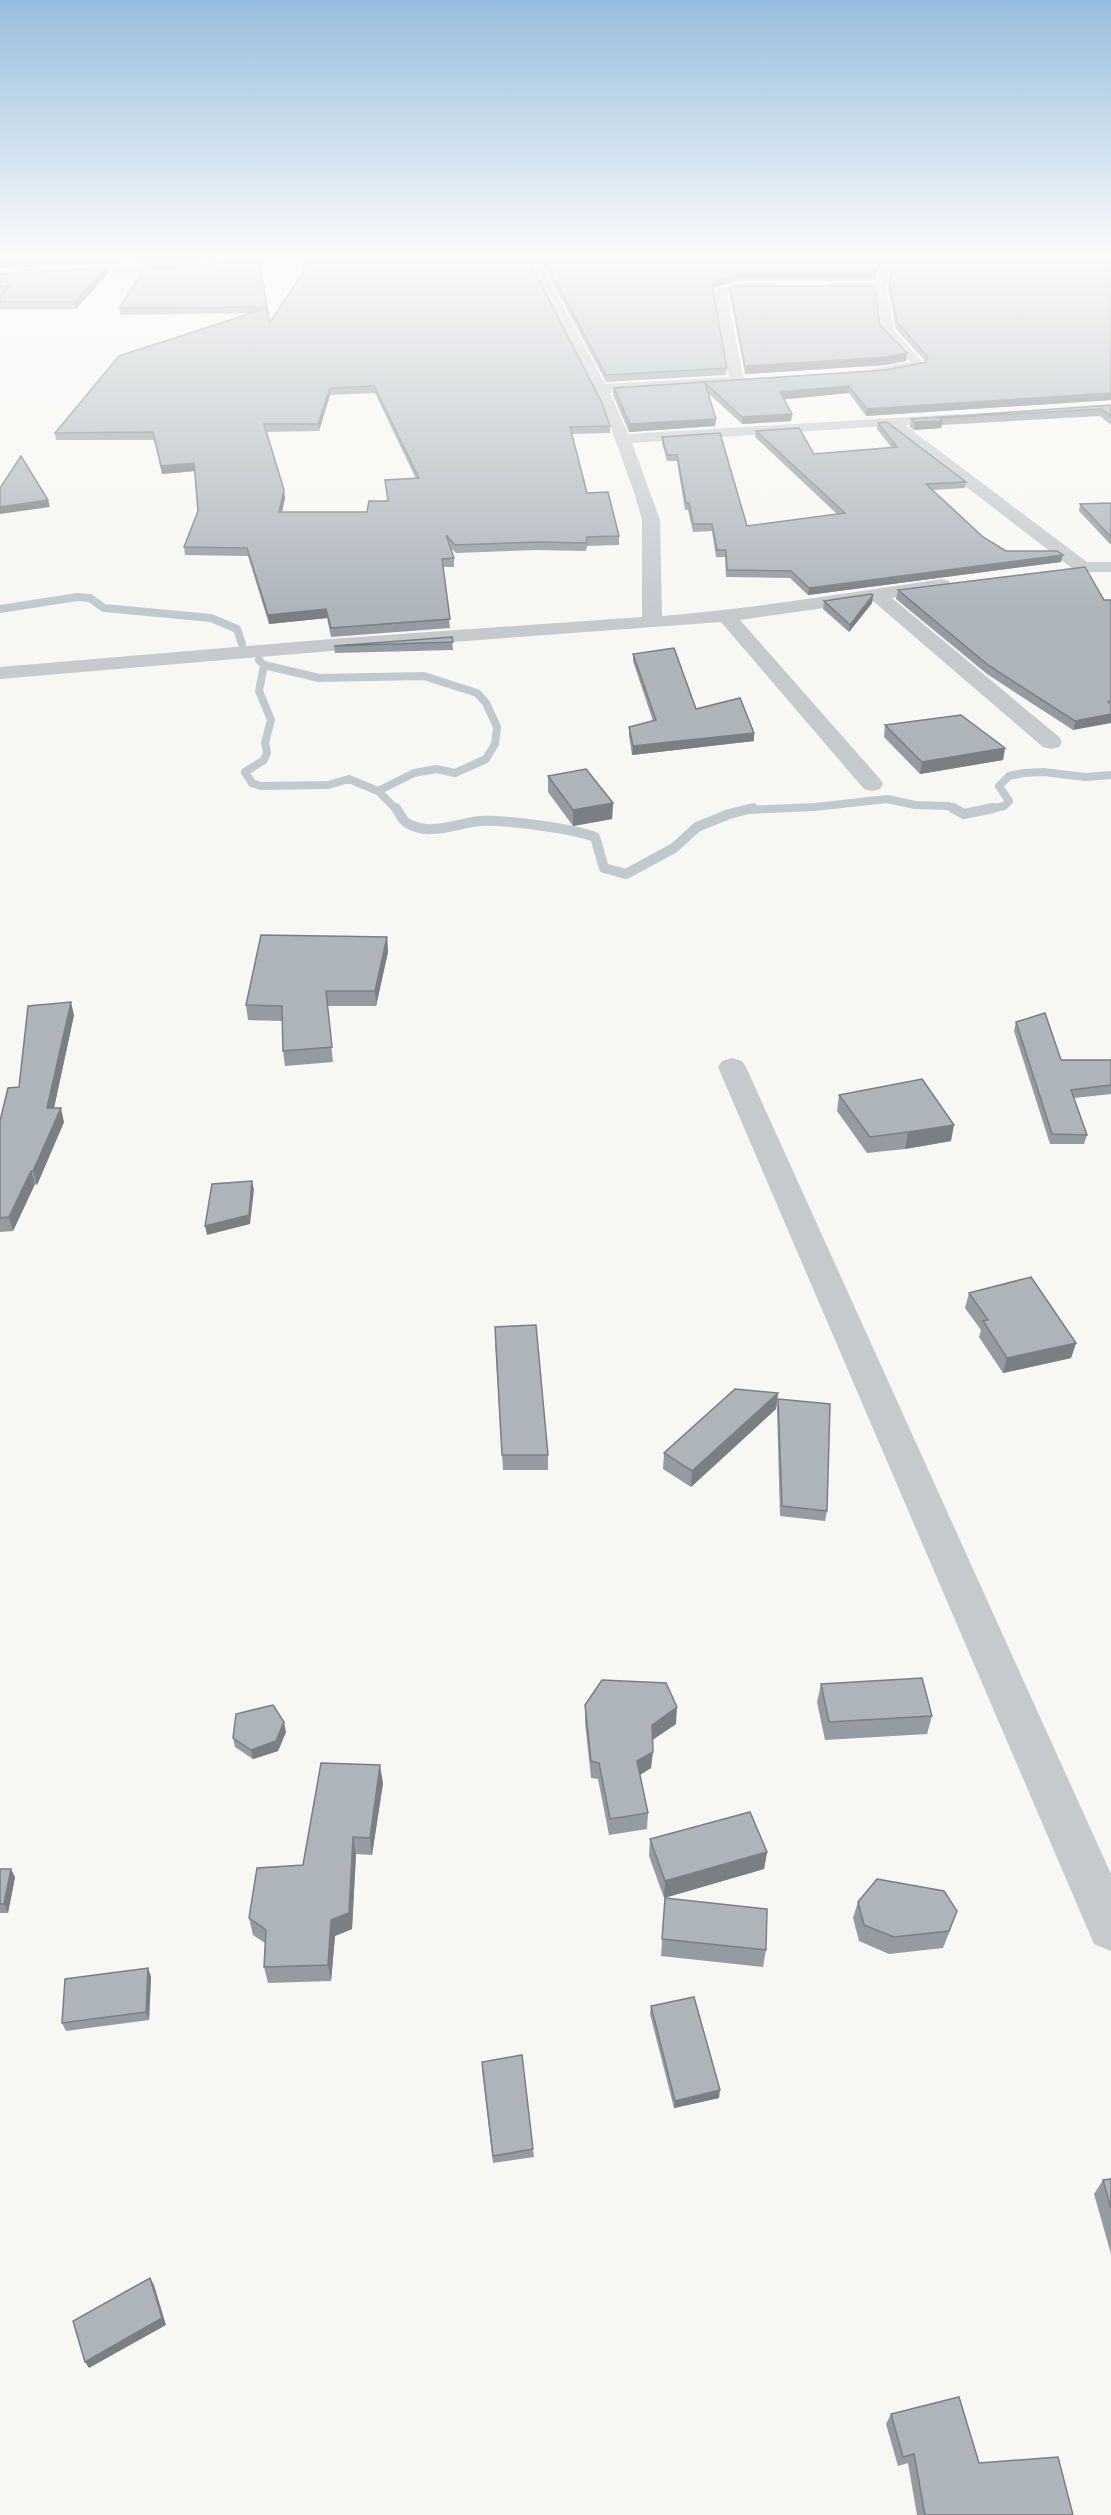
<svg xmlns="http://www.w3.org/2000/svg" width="1111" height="2515" font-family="'DejaVu Sans',sans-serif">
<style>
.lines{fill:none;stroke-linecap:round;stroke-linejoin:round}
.stream-far1{stroke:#bfcacf;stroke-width:8}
.stream{stroke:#bfcacf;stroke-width:10}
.minor{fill:#c6cacd;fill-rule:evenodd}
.wall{fill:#959ca1;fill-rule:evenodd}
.shaded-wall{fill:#797f83}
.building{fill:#adb5bb;stroke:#797f83;stroke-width:1.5;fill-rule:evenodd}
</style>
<rect width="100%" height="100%" fill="#f7f7f3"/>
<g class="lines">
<path class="stream-far1" d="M0,609L77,597L90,598L104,608L211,618L237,629L242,644
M259,660L264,665L259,691L271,720L265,743L267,753L264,760L245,772L252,783L261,786L328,785L349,779L378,791
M264,665L319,678L424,676L477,693L486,703L497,727L495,744L486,759L455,773L436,769L414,773L378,791L397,810
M747,810L815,807L887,799L915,805L949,806L956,810
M986,810L1004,806L1009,801L999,786L1009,776L1024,773L1043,772L1086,777L1111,775"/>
<path class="stream" d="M396,808C399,812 402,820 407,823C429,837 457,823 480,821C502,819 575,829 595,837L604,868L626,874L674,848L697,827L729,814L753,808
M953,808L964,814L993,808"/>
<path class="minor" d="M525,257H537L605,384L729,377L714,292C724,283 772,278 782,287C772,296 742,289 727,294L744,381L742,384L610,393L628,434L959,414L961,417L954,421L905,425L1087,562H1111V572H1077L887,426L632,443L660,520L662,616C756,608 849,593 942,579L949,581L951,585L949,589L892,598L1059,737L1062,742L1059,747L1051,749L1043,747L873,601L740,620L880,779L883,784L880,789L872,791L864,789L721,622L331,651L0,679V667L331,639L642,617V520L634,492L604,409Z
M886,257H897L886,287L894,330L925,365L918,369L877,376L870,372L872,369L910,362L881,331L875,291H830L824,287L830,283H875Z
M187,264L191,265V271L0,278V270Z
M732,1058L742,1061L746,1067L1111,1874V1951L1094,1944L718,1067L722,1061Z"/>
</g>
<path class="wall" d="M0,257H123L117,264L0,268Z
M126,257H259L270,322L610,426V433L572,434L587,493L619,536V545L587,546L586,551L538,550L456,553L450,547L454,558V567H443L450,628L331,637L327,618L269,624L248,556L185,555L184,547L198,511L195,471L162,474L154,440H56L55,433L251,313L120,315L119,308L229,263L224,260L134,263ZM375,393L416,479L385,480L388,501L367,512H282L285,498L266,432L319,431L330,395Z
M539,257H884L874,281H735L715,287L713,291L727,368L726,375L606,382Z
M1111,257V400L866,416L849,393L784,399L792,414L791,421L742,424L708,393L716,419L715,426L629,432L613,395L614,388L886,370L926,362L896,329L888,287L889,281Z
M105,269L106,276L76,309H0V295L4,292H0V274Z
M730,289L880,325L907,353L906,361L885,365L745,374L730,296Z
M1111,405V425L1100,416L942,425L941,428L914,430L910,427L911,419Z
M878,423L966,482L965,488L933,490L983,537L1006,551L1061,562L808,595L790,578L726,577L725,557H716L712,531L693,532L688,510H685L677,461H667L662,443V437L747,526L837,514L755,437L756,431L814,454L892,448L877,429Z
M1111,503V544H1110L1079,511L1080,504Z
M898,590L1104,600L1073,730L987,674L896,599Z
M873,595L872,603L849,632L823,609L824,601Z
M452,637L453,650L335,653L334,646Z
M633,654L696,709L754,741L632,755L629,735V727L653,721L633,661Z
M885,725L1005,748L1003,760L920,774L884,737Z
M548,776L613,803L612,819L573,826L548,792Z
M387,937L388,952L376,1006H327L333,1062L285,1066L283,1051L282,1021L248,1020L246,1005Z
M74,1015L54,1108L64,1122L37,1185L35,1184L13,1231L0,1232V1121L19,1087Z
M1016,1022L1061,1060H1111V1094L1074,1098L1087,1135L1084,1144H1050L1014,1031Z
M839,1095L951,1141L905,1149L867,1153L837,1111Z
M969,1293L1076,1343L1071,1358L1003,1373L979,1337L981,1330L965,1308Z
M495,1342L548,1455V1470H503Z
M778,1393L776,1409L691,1487L663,1469L664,1453Z
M778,1399L827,1511L825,1521L780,1516L777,1409Z
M821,1684L932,1716L927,1734L825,1740L817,1702Z
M585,1705L676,1724L652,1740L651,1768L640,1775L648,1813L647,1829L609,1835L598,1779L591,1778L585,1722Z
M286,1732L278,1751L253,1759L235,1747L233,1738Z
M383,1783L372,1855L356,1854L352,1929L335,1936L331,1981L268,1983L264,1967L265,1943L253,1935L249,1918L303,1865Z
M650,1839L767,1852L764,1869L664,1898L649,1856Z
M0,1869L15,1877L8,1913H0Z
M665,1898L766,1950L763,1967L661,1956Z
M858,1902L951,1928L943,1948L889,1954L859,1941L853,1918Z
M148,1968L151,1977L149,2020L66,2031L62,2023Z
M651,2006L719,2098L674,2108L650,2014Z
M482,2070L533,2149L534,2157L493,2163Z
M1111,2179V2254L1094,2194L1103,2180Z
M891,2414L1073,2515H917L908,2463L898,2466L886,2424Z"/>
<path class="shaded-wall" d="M117,257H123L117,264L116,258Z
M882,257H884L874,281V275Z
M105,269L106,276L76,309L75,302Z
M735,275V281L715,287L712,292V286L716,281Z
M907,353L906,361L885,365L745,374V366Z
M849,386V393L779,400L780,392Z
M330,388V395L319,431L318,424Z
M1111,393V400L866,416L867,409Z
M792,414L791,421L742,424V417Z
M716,419L715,426L629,432L630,424Z
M942,421L941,428L914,430L915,422Z
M194,463L195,471L162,474L161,466Z
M284,490L285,498L280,520L279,512Z
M48,500L50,507L0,514V507Z
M1063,555L1061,562L808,595L809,588Z
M873,595L872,603L849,632L850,625Z
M326,609L327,618L269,624L268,615Z
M1111,714V723L1073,730L1075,721Z
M754,733V741L632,755L633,746Z
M1005,748L1003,760L920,774L922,762Z
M613,803L612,819L573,826V810Z
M387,937L388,952L376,1006L375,991Z
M71,1002L74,1015L51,1122L47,1108Z
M61,1108L64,1122L37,1185L33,1171Z
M954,1125L951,1141L905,1149L908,1132Z
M31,1171L35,1184L13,1231L9,1217Z
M252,1181L254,1190L250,1224L207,1235L205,1226Z
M1076,1343L1071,1358L1003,1373L1007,1358Z
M778,1393L776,1409L691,1487L692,1471Z
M677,1707L676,1724L651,1741L652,1725Z
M284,1722L286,1732L278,1751L253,1759L251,1750Z
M653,1752L651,1768L636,1777L637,1761Z
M380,1765L383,1783L372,1855L370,1838Z
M353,1837L356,1854L352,1929L335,1936L331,1981L328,1965L331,1920Z
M767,1852L764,1869L664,1898L665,1881Z
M11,1869L15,1877L8,1913L4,1904Z
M148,1968L151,1977L149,2020L146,2012Z
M720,2090L719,2098L674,2108L675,2101Z
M150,2278L154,2285L166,2325L89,2368L85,2362Z"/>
<path class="building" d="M0,257H117L116,258L0,262Z
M227,257H259L267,307L119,308L145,268L229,263L230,258Z
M313,257H527L602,403L610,426L570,427L587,493L608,492L619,536L587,537L586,543L538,542L455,545L446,535L454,558L442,559L450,619L331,628L326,609L268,615L247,548L184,547L198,511L194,463L161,466L153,432L55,433L119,356L267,308L270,322ZM374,386L419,478L385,480L388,501H369L367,512H279L284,490L264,424H318L330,388Z
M543,257H882L874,275H735L716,281L712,286L727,368L606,375Z
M898,257H1111V393L867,409L849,386L780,392L792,414L742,417L705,383L716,419L630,424L614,388L886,370L926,362L928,357L897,322L889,281Z
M105,269L75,302H0V295L10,286H0V274Z
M737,286H874L880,325L907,353L886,357L745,366L730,289Z
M1111,405V416L1101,409L939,418L942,421L915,422L911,419Z
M887,422L966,482L926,484L983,537L1006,551H1057L1063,555L809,588L791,571L727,570L726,550H717L712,524H693L689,503H686L677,455H667L662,437L720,433L747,526L845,513L756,431L799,428L814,454L897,447L878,423Z
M21,456L48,500L0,507V488Z
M1111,503V537L1080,504Z
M1085,567L1104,600H1111V701L1108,702L1111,704V714L1075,721L988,665L898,590Z
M871,594L873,595L850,625L824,601Z
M452,637L453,642L334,646Z
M674,648L696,709L740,698L754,733L633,746L629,727L656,720L633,654Z
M961,715L1005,748L922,762L885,725Z
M586,769L613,803L573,810L548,776Z
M261,935L387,937L375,991H326L332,1047L283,1051L282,1006L246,1005Z
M71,1002L47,1108H61L33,1171H31L9,1217L0,1218V1121L8,1088L19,1087L28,1006Z
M1045,1013L1061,1060H1111V1085L1071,1090L1087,1135L1052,1134L1016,1022Z
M922,1079L954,1125L908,1132L870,1137L839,1095Z
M252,1181L249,1215L205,1226L212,1184Z
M1031,1277L1076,1343L1007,1358L983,1321L988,1320L969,1293Z
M536,1325L548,1455H502L495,1327Z
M735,1389L778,1393L692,1471L664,1453Z
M778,1399L830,1404L827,1511L782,1506Z
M922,1678L932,1716L829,1722L821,1684Z
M602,1680L666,1683L677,1707L652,1725L653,1752L637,1761L648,1813L610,1819L599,1763L591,1761L585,1705Z
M273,1705L284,1722L276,1741L251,1750L233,1738L236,1714Z
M321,1763L380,1765L370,1838L353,1837L349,1913L331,1920L328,1965L264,1967L266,1930L249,1918L257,1868L303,1865Z
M750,1812L767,1852L665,1881L650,1839Z
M0,1869H11L4,1904H0Z
M877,1879L944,1891L957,1911L949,1931L894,1937L864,1925L858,1902Z
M665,1898L767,1909L766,1950L662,1939Z
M148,1968L146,2012L62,2023L65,1979Z
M694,1997L720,2090L675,2101L651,2006Z
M522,2055L533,2149L493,2156L482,2062Z
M1111,2179V2208L1103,2180Z
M150,2278L162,2318L85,2362L73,2321Z
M959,2397L979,2463L1058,2457L1073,2515H925L914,2454L903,2457L891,2414Z"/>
<linearGradient id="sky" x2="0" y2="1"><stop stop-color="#97bdde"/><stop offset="0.42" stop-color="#fbfbfa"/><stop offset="1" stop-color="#fbfbfa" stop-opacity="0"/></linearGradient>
<rect width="1111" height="609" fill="url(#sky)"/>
</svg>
